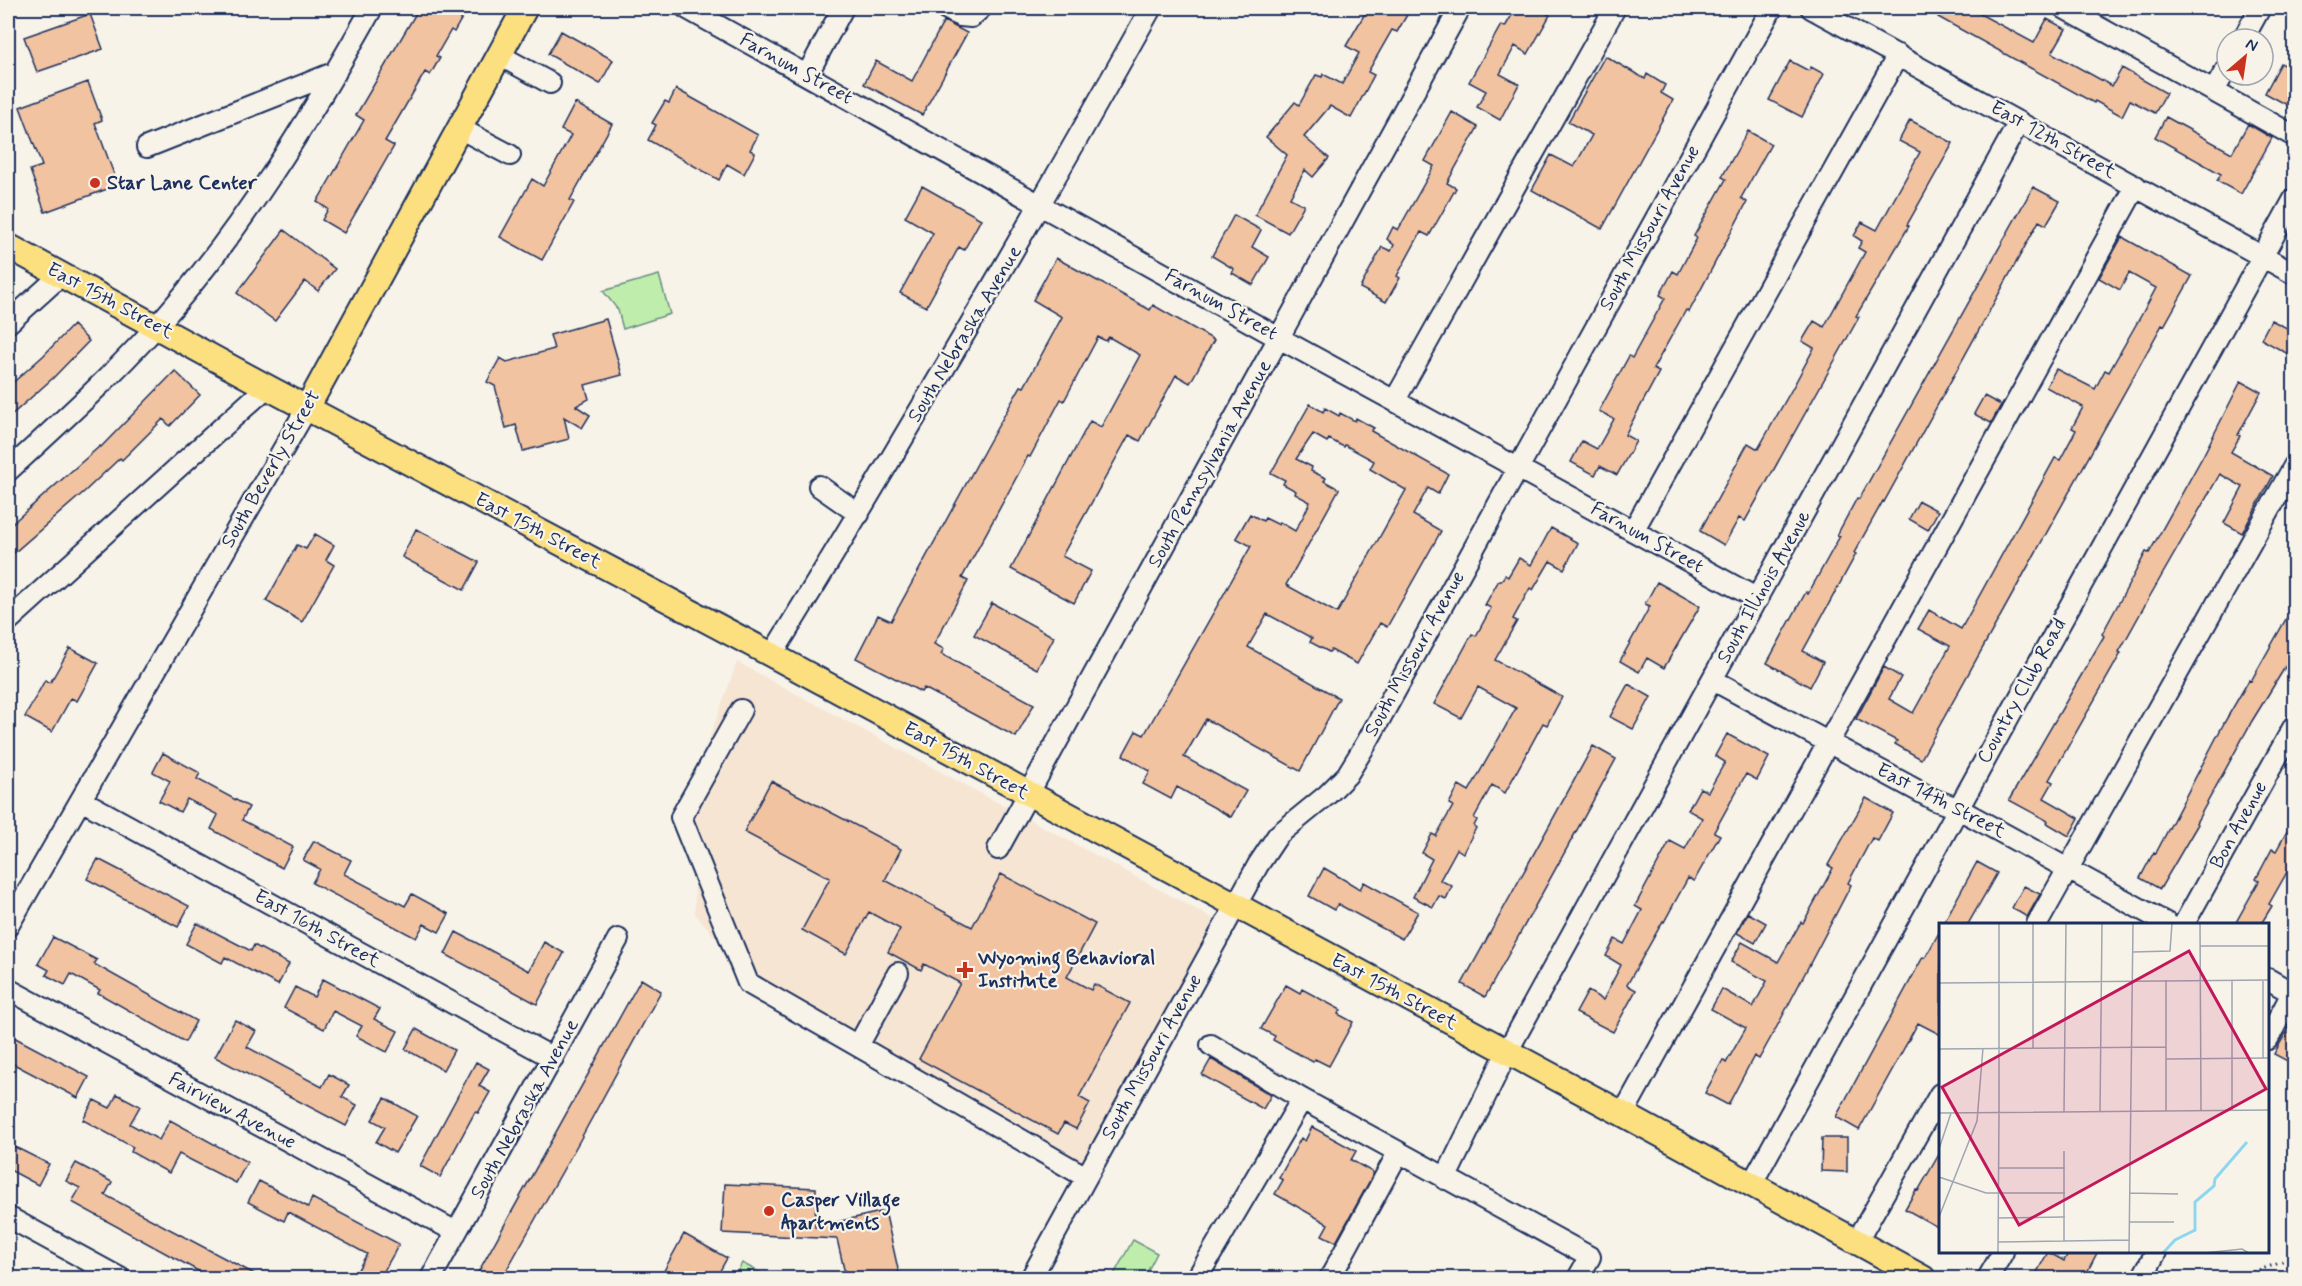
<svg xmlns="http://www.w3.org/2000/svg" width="2302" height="1286" font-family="Mynerve,sans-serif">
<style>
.built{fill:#f6e5d3}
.green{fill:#bfeeac;stroke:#6d8e85;stroke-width:1.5}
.building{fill:#f2c3a1;stroke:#1b2f5e;stroke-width:1.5;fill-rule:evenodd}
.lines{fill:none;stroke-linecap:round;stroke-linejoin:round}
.minor-casing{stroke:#1b2f5e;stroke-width:24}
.major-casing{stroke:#1b2f5e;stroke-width:28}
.path{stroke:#1b2f5e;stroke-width:3;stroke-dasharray:1.5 4.5;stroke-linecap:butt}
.minor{stroke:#f7f3e8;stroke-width:20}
.major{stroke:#fce080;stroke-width:24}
.poi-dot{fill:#c8321e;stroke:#f7f3e8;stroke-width:2}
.labels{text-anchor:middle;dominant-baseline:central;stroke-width:4.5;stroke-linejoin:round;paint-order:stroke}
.street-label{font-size:20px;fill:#1b2f5e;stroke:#f7f3e8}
.poi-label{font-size:20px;font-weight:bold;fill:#1b2f5e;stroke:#f7f3e8;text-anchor:start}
.inset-river{fill:none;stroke:#8fd7f0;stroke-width:3}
.inset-road{fill:none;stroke:#9fa5b1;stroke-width:1.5}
.view{fill:#c2185b;fill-opacity:0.15;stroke:#c2185b;stroke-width:3}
.inset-edge{fill:none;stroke:#1b2f5e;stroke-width:3}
</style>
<rect width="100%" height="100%" fill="#f7f3e8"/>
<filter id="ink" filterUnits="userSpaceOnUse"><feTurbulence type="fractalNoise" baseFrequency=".0167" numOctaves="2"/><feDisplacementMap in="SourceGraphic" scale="12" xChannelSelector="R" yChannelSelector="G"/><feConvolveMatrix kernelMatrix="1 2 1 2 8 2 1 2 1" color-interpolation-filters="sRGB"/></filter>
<g filter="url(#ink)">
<path class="built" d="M737,662L1214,919L1077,1177L789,1021L695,914L693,784Z"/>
<path class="green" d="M659,275L670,314L623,329L618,310L603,291Z
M1133,1240L1157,1253L1144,1278H1112Z
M742,1263L770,1278H734Z"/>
<path class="building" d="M419,8H448L463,16L454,32L451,30L436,56L440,58L430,75L425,72L385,141L394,146L344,233L322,220L328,209L317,202L364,120L356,115Z
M1368,8H1411L1397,32L1392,30L1368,72L1374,75L1351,118L1330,106L1304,137L1329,158L1313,177L1305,170L1290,198L1304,205L1288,233L1255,215L1287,155L1266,137L1295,102L1299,105L1316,75L1322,77L1323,74L1342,84L1359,53L1346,46Z
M1516,8H1536L1550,15L1528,54L1515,46L1500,74L1519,84L1500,120L1477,107L1486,91L1469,82L1501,25L1505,27Z
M1944,8H1969L2034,43L2047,19L2066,29L2052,53L2112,86L2122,68L2166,93L2155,113L2130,100L2122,116L2095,101L2094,103L1938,17Z
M90,14L103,49L37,72L24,37Z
M944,21L967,33L922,115L864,84L876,61L912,81Z
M561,31L613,60L600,84L548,54Z
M2295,45V96L2289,106L2265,93L2281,63L2284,65Z
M1605,56L1645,79L1647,74L1665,85L1661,93L1673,100L1602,229L1532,190L1551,155L1574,167L1592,135L1568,122Z
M1790,61L1809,71L1811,67L1824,74L1802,117L1769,100Z
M88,82L102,120L95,123L118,185L45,212L30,170L42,166L20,107Z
M676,89L758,135L750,150L755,153L744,174L727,164L719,180L648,140L656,125L652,123L665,101L669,103Z
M575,103L612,124L570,200L574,202L542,260L500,237L532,179L543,186L571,135L561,130Z
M1452,112L1478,127L1447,183L1456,188L1429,236L1421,232L1397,276L1400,278L1386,302L1360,288L1382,247L1391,251L1394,245L1387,239L1393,227L1398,230L1434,166L1425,161Z
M2166,117L2232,153L2248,124L2272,138L2241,194L2217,181L2221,174L2155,137Z
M1910,120L1953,143L1907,225L1909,226L1856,316L1859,317L1745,521L1739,518L1724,545L1700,531L1748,443L1758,449L1792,389L1814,348L1802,341L1814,321L1824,327L1865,252L1858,248L1862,241L1854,236L1862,222L1877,230L1920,152L1899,141Z
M1748,131L1771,144L1741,198L1747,202L1689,312L1686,310L1653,369L1659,372L1625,435L1636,441L1617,475L1600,466L1595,475L1571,462L1582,441L1597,449L1614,419L1599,411L1629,356L1632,358L1665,298L1660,295L1673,271L1678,274L1697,238L1694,236L1726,179L1722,177Z
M922,186L981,219L964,250L959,247L926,307L900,293L933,233L905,217Z
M2033,187L2060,201L2046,225L2039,221L1884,502L1883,501L1854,553L1856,554L1803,651L1823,662L1810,687L1767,663L1806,592L1808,594L1840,536L1837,535L1857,498L1859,499Z
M1234,215L1261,230L1252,247L1269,257L1253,285L1232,273L1234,269L1212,256Z
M284,230L335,269L318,291L305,281L275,321L237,293Z
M2122,237L2192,276L2164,326L2162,325L1921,759L1895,744L1897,741L1856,719L1884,667L1901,677L1889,699L1913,713L1950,646L1918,629L1929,610L1961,629L2055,458L2060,460L2076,430L2072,428L2083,407L2046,387L2056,369L2095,389L2105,370L2109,372L2142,314L2156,288L2129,273L2120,290L2099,278Z
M1056,258L1150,310L1153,305L1214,340L1190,383L1176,375L1140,441L1129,435L1062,556L1091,571L1074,603L1011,569L1090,421L1101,427L1140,355L1109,337L1106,341L1098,337L1064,401L1061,399L1030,457L1028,456L962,578L968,581L934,644L944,649L941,654L1034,704L1016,737L924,688L921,692L856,658L878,615L891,621L989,442L1021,386L1024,387L1062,317L1033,300Z
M606,319L622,375L585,385L589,399L576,406L590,415L582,428L564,417L569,439L523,451L516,425L506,428L495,386L487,382L500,358L507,362L554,349L550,335Z
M2271,320L2295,332V342L2288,354L2261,339Z
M73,325L89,341L53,378L8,418V387L43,356Z
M175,371L200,395L170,426L163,419L122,460L120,458L84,492L8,558V527L100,446L101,447Z
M2241,381L2261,392L2238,435L2240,436L2231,452L2273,476L2242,533L2224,523L2243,487L2220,474L2150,596L2119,652L2121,653L2049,780L2053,782L2044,798L2079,818L2069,836L2047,823L2048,821L2009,800L2104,636L2102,634L2129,584L2146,552L2149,553L2204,454Z
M1984,396L2001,405L1991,423L1974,414Z
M1310,404L1323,412L1325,408L1339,416L1340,413L1355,421L1356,418L1374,428L1371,431L1448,474L1438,494L1428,488L1413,515L1441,531L1387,627L1380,623L1357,664L1331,650L1329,652L1310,642L1312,638L1267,614L1248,647L1339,698L1300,771L1206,719L1184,757L1246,791L1231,817L1177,787L1171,799L1143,784L1150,771L1123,755L1136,731L1144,735L1251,546L1236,538L1250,514L1263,521L1265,518L1279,525L1280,522L1295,531L1304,515L1310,502L1295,494L1296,491L1283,484L1285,480L1271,473ZM1313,434L1327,442L1329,439L1344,447L1345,445L1374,461L1370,469L1406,490L1337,613L1286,585L1339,489L1324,481L1326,478L1311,471L1312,467L1296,459Z
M1919,501L1938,511L1928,530L1909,519Z
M1551,528L1578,543L1564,569L1550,561L1533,590L1530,588L1513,619L1517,621L1495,660L1562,697L1547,725L1543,723L1505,793L1492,785L1474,818L1477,820L1474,826L1476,828L1463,853L1457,849L1440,880L1452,886L1446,899L1439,896L1433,907L1413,897L1432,859L1422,853L1432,834L1436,836L1453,806L1449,804L1459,785L1469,791L1516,708L1478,687L1461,718L1434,704L1472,634L1476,636L1491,608L1485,605L1499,580L1501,581L1505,575L1508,577L1519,558L1531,565Z
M416,529L479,562L464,590L402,557Z
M315,534L334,545L326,560L334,565L302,622L266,601L297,545L306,549Z
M1657,582L1700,606L1664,668L1647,658L1639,672L1620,661L1650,606L1645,604Z
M992,603L1054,637L1037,669L974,635Z
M2295,603V651L2252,721L2196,823L2198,824L2160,889L2140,878L2154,852L2156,853L2224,723L2249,680L2251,681Z
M70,648L98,663L77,701L71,698L52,732L25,717L45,680L50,683Z
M1628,684L1651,697L1633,729L1610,717Z
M1727,734L1769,757L1757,780L1746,774L1714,832L1720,835L1694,881L1688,878L1664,922L1663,921L1627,985L1636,990L1613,1032L1576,1013L1588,991L1603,1000L1621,965L1606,956L1615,939L1624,944L1642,910L1635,906L1670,841L1685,849L1702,818L1688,810L1700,788L1708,792L1725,762L1715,756Z
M1593,746L1616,759L1485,997L1462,984Z
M163,753L200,773L197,779L249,807L242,820L293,847L282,868L211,829L218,815L187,799L180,812L159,801L170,781L153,772Z
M771,781L901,849L885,880L972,927L1001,874L1095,924L1067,977L1091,990L1094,984L1130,1003L1079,1097L1090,1103L1076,1129L1064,1123L1058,1134L919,1059L960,983L924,964L921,970L888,952L900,929L869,912L846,954L802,930L830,878L744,832Z
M1866,798L1893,813L1878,841L1872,838L1848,883L1851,885L1780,1021L1759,1059L1754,1056L1728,1105L1705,1093L1723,1060L1726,1063L1746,1028L1711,1009L1722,989L1753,1007L1767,981L1731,962L1742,942L1778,962L1801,922L1803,923L1833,868L1828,865Z
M2295,817V858L2269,904L2272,906L2261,924H2235L2259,881L2256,879L2272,849L2276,851Z
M314,841L351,860L344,874L405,906L412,894L449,914L439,932L424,924L416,938L312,883L320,869L303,860Z
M98,859L189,906L178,927L87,879Z
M1977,862L1997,873L1968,924H1943Z
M1324,868L1360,889L1364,882L1418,912L1402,939L1338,904L1334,910L1309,896Z
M2024,886L2040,894L2027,917L2012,908Z
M1748,913L1766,923L1755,943L1737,933Z
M197,923L251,951L254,945L289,964L278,985L225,957L222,963L186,944Z
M1941,929V1035L1918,1023L1859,1130L1836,1117L1923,957L1925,958Z
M456,932L529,971L544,942L564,953L537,1004L445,954Z
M53,937L97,960L94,964L196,1021L185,1042L98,993L100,990L71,974L65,985L46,975L49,970L38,964Z
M323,979L380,1009L374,1019L398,1031L387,1052L356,1036L362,1026L333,1011L324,1029L284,1008L295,987L314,997Z
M641,979L661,991L580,1140L502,1278H475Z
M1286,985L1300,993L1302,989L1341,1010L1338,1014L1353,1022L1329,1066L1315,1059L1313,1062L1273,1040L1275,1036L1261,1029Z
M2295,1017V1065L2274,1054Z
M235,1020L256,1031L247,1047L322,1087L329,1074L349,1085L342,1097L357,1105L346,1126L215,1057Z
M416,1029L454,1050L443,1070L405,1049Z
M8,1034L89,1077L78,1098L8,1061Z
M1211,1059L1271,1095L1263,1109L1202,1075Z
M476,1062L489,1069L479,1086L490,1092L478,1113L475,1112L440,1177L420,1166Z
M117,1094L140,1106L130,1124L159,1140L170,1120L247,1162L236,1183L179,1154L169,1173L131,1152L133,1147L83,1120L94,1100L110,1108Z
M385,1098L417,1116L395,1153L376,1142L385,1127L372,1120Z
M1312,1127L1356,1151L1351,1160L1374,1173L1336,1242L1322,1235L1328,1224L1275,1194L1283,1180L1279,1178L1301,1138L1305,1141Z
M1822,1138H1847V1172L1821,1171Z
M13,1146L49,1164L38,1185L8,1169V1156Z
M1941,1151V1229L1905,1209L1916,1190L1918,1191Z
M76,1163L112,1182L105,1195L262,1278H211L72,1202L80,1188L66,1181Z
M259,1181L308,1207L312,1198L399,1244L380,1278H365L356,1273L367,1254L288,1212L284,1221L248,1202Z
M725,1184L816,1188L815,1227L885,1211L900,1278H846L837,1239L722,1233Z
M684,1234L727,1258L716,1278H660Z
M2069,1251H2098L2084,1278H2045L2036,1274L2048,1252L2064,1261Z"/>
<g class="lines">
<g class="minor-casing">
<path id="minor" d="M686,8L1279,338L1758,599
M945,8L960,16L971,17L981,8
M1811,8L2294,274
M2064,8L2294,136
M2243,39L2260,8
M499,55L550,83
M807,75L843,8
M2214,91L2227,68
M459,128L510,155
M147,147L336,72
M8,323L61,275
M1395,400L1615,8
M8,471C58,425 109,379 155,328C241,232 309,120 372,8
M819,486L859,514
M1633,531L1898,55
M8,621L267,387
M772,655C903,442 1029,226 1151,8
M1713,680L1935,800L1957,808L2168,924
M741,710L681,817L748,983L1086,1177
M81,800L553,1058
M998,849L1460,8
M2037,924L2294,466
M2184,924L2294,726
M8,926L307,408
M2268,979L2294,994
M8,989L456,1232
M2268,1039L2294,989
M1211,1045L1302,1099L1590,1257L1578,1278
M858,1046L898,973
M1623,1114L2136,186
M1445,1179L1507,1052L2019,122
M1751,1185L2294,199
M8,1217L120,1278
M1856,1243L1940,1094
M431,1278L618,939
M1031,1278L1258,865L1278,835L1327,795L1347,775L1366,744L1772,8
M1197,1278L1302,1099
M1330,1278L1398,1153
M1988,1278L2003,1252
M2142,1278L2156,1252"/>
</g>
<g class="major-casing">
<path id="major" d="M8,246L267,387L772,655L1623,1114L1923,1278
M307,408L525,8"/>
</g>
<path class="path" d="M2236,1278L2294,1258"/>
<use href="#minor" class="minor"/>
<use href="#major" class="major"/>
</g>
</g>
<g class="poi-dot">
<circle cx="95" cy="183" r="6"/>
<path d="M962 961h6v6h6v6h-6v6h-6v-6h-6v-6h6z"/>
<circle cx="769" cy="1211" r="6"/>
</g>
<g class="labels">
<g class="street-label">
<text transform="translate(796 69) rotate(29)">Farnum Street</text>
<text transform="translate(2053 140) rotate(29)">East 12th Street</text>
<text transform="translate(1650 228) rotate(-61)">South Missouri Avenue</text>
<text transform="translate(110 301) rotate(28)">East 15th Street</text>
<text transform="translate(1221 305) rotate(29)">Farnum Street</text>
<text transform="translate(965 334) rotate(-59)">South Nebraska Avenue</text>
<text transform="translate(1210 464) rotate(-61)">South Pennsylvania Avenue</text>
<text transform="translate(271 469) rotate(-60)">South Beverly Street</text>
<text transform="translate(538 531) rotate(28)">East 15th Street</text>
<text transform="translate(1647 538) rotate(29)">Farnum Street</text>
<text transform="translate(1764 587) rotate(-61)">South Illinois Avenue</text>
<text transform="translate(1415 654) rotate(-61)">South Missouri Avenue</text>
<text transform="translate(2022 691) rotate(-61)">Country Club Road</text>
<text transform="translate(966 761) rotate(29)">East 15th Street</text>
<text transform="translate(1941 801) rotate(27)">East 14th Street</text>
<text transform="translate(2239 825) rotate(-61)">Bon Avenue</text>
<text transform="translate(317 929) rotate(29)">East 16th Street</text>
<text transform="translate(1394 992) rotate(28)">East 15th Street</text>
<text transform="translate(1152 1057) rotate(-61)">South Missouri Avenue</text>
<text transform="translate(525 1109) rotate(-61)">South Nebraska Avenue</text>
<text transform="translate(232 1111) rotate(28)">Fairview Avenue</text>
</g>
<g class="poi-label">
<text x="107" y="183">Star Lane Center</text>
<text x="978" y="958">Wyoming Behavioral<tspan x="978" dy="23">Institute</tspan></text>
<text x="781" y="1200">Casper Village<tspan x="781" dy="23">Apartments</tspan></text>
</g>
</g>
<g transform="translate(1939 923)">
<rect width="330" height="330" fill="#f7f3e8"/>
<path class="inset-river" d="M224,330L236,317L256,307V279L275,263L276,256L308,219"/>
<path class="inset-road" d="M60,0V190M94,0V125M261,0L262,187M261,23H330M194,29L231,28L233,0M227,57V188M324,57V135M0,60L330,57M0,126L227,124M227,136L330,135M293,187V57M125,189L127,0M161,189L163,0M0,190L330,187M0,226L12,190M60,245H126M0,254L47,270H126M190,270L239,271M0,294L38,198L44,125M59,295L126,294M190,299H235M125,318V228M59,319L190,317M59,330L60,190M190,330L194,0M265,330L303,326L310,330"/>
<path class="view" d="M250,28L327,166L80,302L3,164Z"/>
<rect width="330" height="330" class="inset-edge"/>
</g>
<rect width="2302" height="1286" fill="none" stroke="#f7f3e8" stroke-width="30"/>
<rect x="15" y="15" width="2272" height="1256" fill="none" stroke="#1b2f5e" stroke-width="2" filter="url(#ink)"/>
<g transform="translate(2245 57) rotate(29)"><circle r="28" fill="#f7f3e8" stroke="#9fa5b1" stroke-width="1.5"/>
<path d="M0-4.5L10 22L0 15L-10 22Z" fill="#c8321e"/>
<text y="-9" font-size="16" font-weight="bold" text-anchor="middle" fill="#1b2f5e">N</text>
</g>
</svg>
